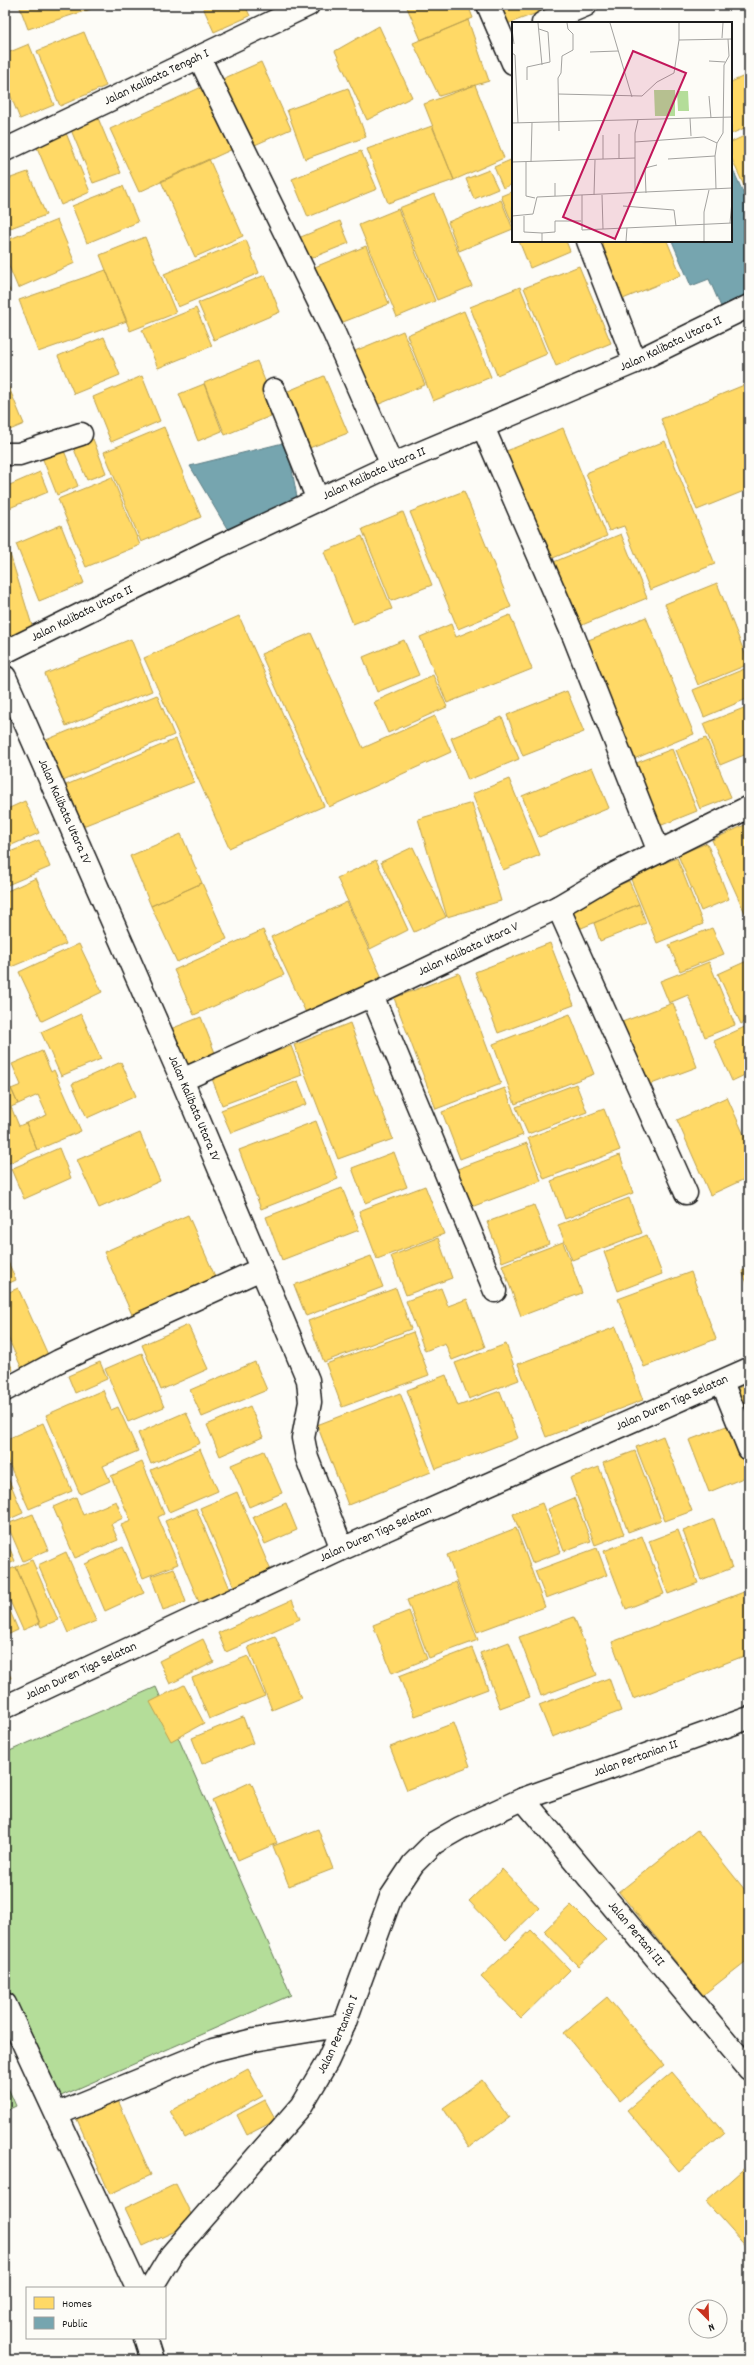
<svg xmlns="http://www.w3.org/2000/svg" width="754" height="2365" font-family="Dekko,sans-serif">
<style>
.green{fill:#b4dd99;stroke:#687c5a}
.homes{fill:#ffd966;stroke:#bba050}
.public{fill:#76a5af;stroke:#5b7c83}
.lines{fill:none;stroke-linecap:round;stroke-linejoin:round}
.minor-casing{stroke:#1c1c1c;stroke-width:25}
.minor{stroke:#fdfcf7;stroke-width:22}
.labels{text-anchor:middle;dominant-baseline:central;stroke-width:4;stroke-linejoin:round;paint-order:stroke}
.street-label{font-size:13px;fill:#1c1c1c;stroke:#fdfcf7}
.inset-road{fill:none;stroke:#a3a29f;stroke-width:1}
.view{fill:#c2185b;fill-opacity:0.15;stroke:#c2185b;stroke-width:2}
.inset-edge{fill:none;stroke:#1c1c1c;stroke-width:2}
</style>
<rect width="100%" height="100%" fill="#fdfcf7"/>
<filter id="ink" filterUnits="userSpaceOnUse"><feTurbulence type="fractalNoise" baseFrequency=".025" numOctaves="2"/><feDisplacementMap in="SourceGraphic" scale="8" xChannelSelector="R" yChannelSelector="G"/><feConvolveMatrix kernelMatrix="1 2 1 2 8 2 1 2 1" color-interpolation-filters="sRGB"/></filter>
<g filter="url(#ink)">
<path class="green" d="M156,1687L291,1995L45,2103L5,2010V1753Z
M5,2081L16,2106L5,2111Z"/>
<path class="homes" d="M19,5H90L91,9L28,29Z
M202,5H245L250,16L214,32Z
M406,5H468L473,18L421,40Z
M498,5H559L507,24Z
M468,20L489,81L439,96L413,43Z
M379,26L412,97L367,120L335,51Z
M84,32L106,86L60,106L37,51Z
M29,44L54,105L20,119L5,82V54Z
M261,62L291,129L248,148L218,81Z
M749,74V126L731,134V82Z
M206,85L235,148L139,192L110,129Z
M475,85L504,158L454,180L424,104Z
M348,88L366,137L305,159L287,110Z
M98,118L121,173L93,183L71,130Z
M432,126L454,180L388,203L367,149Z
M66,133L90,192L61,205L36,145Z
M749,134V197L731,157V142Z
M361,151L377,189L308,217L292,179Z
M209,159L243,236L195,257L161,181Z
M513,159V184L503,188L494,167Z
M489,170L498,189L474,199L466,179Z
M28,172L46,215L5,230V180Z
M123,186L138,222L87,243L72,206Z
M513,191V225L501,196Z
M434,194L472,286L437,300L399,208Z
M501,200L513,229L459,251L448,222Z
M398,209L435,301L397,317L359,225Z
M57,220L75,263L18,288L5,257V241Z
M340,221L349,243L299,263L291,241Z
M145,237L176,313L130,331L100,255Z
M246,240L259,273L178,307L164,274Z
M519,241H566L570,251L530,268Z
M599,241H667L681,275L623,299Z
M366,246L389,304L333,326L310,269Z
M579,266L611,343L556,366L524,288Z
M106,270L127,321L38,352L19,300Z
M265,275L280,312L214,340L198,303Z
M5,279L10,291L5,293Z
M520,287L547,354L497,375L470,307Z
M196,308L212,346L158,368L142,330Z
M464,311L491,377L433,401L407,335Z
M403,331L425,385L372,407L350,353Z
M104,337L120,375L74,394L58,356Z
M257,361L278,413L225,435L204,383Z
M142,376L160,421L111,442L93,397Z
M324,376L348,433L304,450L281,394Z
M5,378L24,424L5,432Z
M749,383V489L697,510L661,419Z
M204,384L222,431L198,441L179,394Z
M164,427L201,517L141,542L104,452Z
M563,428L607,536L548,560L504,452Z
M93,439L106,473L87,480L73,447Z
M665,441L715,564L650,590L624,526L609,531L586,473Z
M63,448L78,486L57,495L42,457Z
M40,472L48,492L7,509L5,487Z
M112,477L140,545L86,567L58,499Z
M464,491L511,607L458,629L410,512Z
M403,512L432,585L391,601L362,529Z
M61,525L84,583L39,601L16,544Z
M621,534L647,598L575,628L549,564Z
M362,536L392,609L353,624L324,552Z
M5,538L34,632L5,641Z
M717,583L749,664L698,685L665,604Z
M510,615L532,669L447,703L420,637L451,624L456,637Z
M239,616L324,806L229,848L144,658Z
M646,617L694,734L634,759L586,641Z
M311,633L363,748L435,716L451,752L329,807L261,654Z
M131,639L152,691L66,726L45,674Z
M404,640L419,675L377,692L363,657Z
M749,642V655L745,644Z
M749,667V698L704,717L693,690Z
M433,675L447,707L388,733L374,702Z
M567,691L584,732L523,756L507,715Z
M157,695L174,735L63,781L46,740Z
M749,706V753L720,765L703,724Z
M502,717L519,759L468,780L451,738Z
M706,738L731,797L700,809L676,750Z
M176,739L194,782L83,826L66,785Z
M672,749L697,811L652,829L626,767Z
M592,767L609,808L539,837L522,796Z
M509,779L540,855L503,870L472,794Z
M25,801L39,833L5,848V810Z
M472,803L501,901L447,917L418,819Z
M749,823V911L745,913L712,840Z
M181,834L202,883L151,906L130,856Z
M39,840L50,867L5,886V854Z
M707,843L729,899L701,911L678,855Z
M413,847L446,917L414,932L381,862Z
M677,858L703,924L657,943L630,877Z
M376,860L408,930L370,949L337,878Z
M36,878L66,944L11,967L5,954V892Z
M629,881L639,904L579,929L570,905Z
M202,883L227,939L177,962L151,906Z
M347,902L383,980L307,1015L271,937Z
M639,904L646,923L600,941L594,923Z
M712,928L724,954L680,971L669,945Z
M263,930L284,975L194,1015L174,970Z
M550,943L574,1005L498,1033L475,972Z
M79,944L102,992L42,1021L19,972Z
M749,960V1020L741,1024L718,974Z
M709,962L735,1025L705,1037L688,995L669,1003L660,981Z
M459,973L501,1084L436,1109L394,998Z
M673,1003L697,1067L646,1086L622,1022Z
M81,1014L101,1059L61,1076L41,1032Z
M570,1014L594,1074L515,1104L493,1044Z
M201,1017L217,1058L185,1071L168,1030Z
M350,1023L393,1139L338,1159L294,1045Z
M749,1025V1073L732,1081L714,1041Z
M291,1046L302,1075L222,1105L211,1076Z
M42,1051L51,1072L54,1070L81,1131L37,1150L26,1123L47,1115L38,1095L18,1104L11,1089L21,1085L12,1064Z
M121,1062L136,1096L87,1118L72,1084Z
M298,1081L307,1104L231,1133L221,1110Z
M576,1084L587,1112L528,1134L516,1107Z
M11,1088L18,1104L11,1107L19,1126L26,1123L37,1150L5,1165V1091Z
M505,1088L523,1135L460,1159L442,1112Z
M727,1097L749,1146V1177L710,1195L677,1120Z
M604,1109L620,1150L544,1179L528,1138Z
M316,1121L338,1179L261,1209L239,1150Z
M140,1133L160,1181L99,1208L77,1160Z
M527,1143L541,1181L466,1209L452,1171Z
M59,1148L71,1178L24,1199L11,1169Z
M394,1152L407,1187L365,1203L352,1168Z
M620,1155L633,1193L565,1219L551,1181Z
M425,1186L444,1234L377,1259L359,1211Z
M342,1188L359,1230L282,1260L266,1217Z
M629,1198L642,1233L572,1260L558,1225Z
M534,1205L549,1244L502,1262L487,1222Z
M188,1215L218,1283L134,1319L104,1252Z
M647,1235L662,1274L618,1291L604,1252Z
M438,1238L452,1278L406,1295L391,1256Z
M563,1242L582,1293L521,1316L502,1265Z
M5,1255L16,1280L5,1285Z
M371,1256L383,1287L306,1316L294,1285Z
M749,1268V1288L742,1271Z
M691,1272L716,1339L644,1367L618,1299Z
M18,1288L49,1357L22,1369L5,1331V1294Z
M396,1288L411,1329L324,1362L308,1321Z
M441,1288L448,1306L467,1299L485,1347L452,1360L445,1343L425,1351L406,1301Z
M188,1325L208,1369L161,1390L142,1345Z
M616,1327L643,1400L546,1437L518,1364Z
M413,1332L429,1375L342,1407L326,1364Z
M506,1344L519,1380L469,1399L455,1363Z
M5,1353L13,1370L5,1373Z
M142,1353L164,1407L128,1422L105,1369Z
M100,1362L107,1379L75,1393L68,1376Z
M255,1362L267,1390L202,1417L190,1390Z
M446,1375L458,1406L500,1391L518,1438L436,1469L407,1390Z
M749,1384V1418L738,1388Z
M103,1390L111,1410L118,1407L138,1451L103,1466L110,1481L80,1494L46,1415Z
M400,1393L431,1472L348,1505L317,1425Z
M250,1406L263,1437L220,1456L207,1425Z
M186,1412L200,1443L151,1464L138,1433Z
M43,1423L72,1491L29,1509L5,1455V1440Z
M729,1425L748,1476L709,1492L689,1440Z
M663,1436L692,1511L665,1521L636,1447Z
M200,1449L218,1491L169,1512L151,1470Z
M264,1451L282,1493L249,1507L231,1465Z
M635,1451L661,1520L628,1532L603,1463Z
M142,1462L164,1514L158,1517L178,1564L143,1578L121,1525L131,1521L111,1476Z
M599,1467L624,1534L595,1545L570,1478Z
M5,1471L23,1513L5,1521Z
M237,1492L275,1580L238,1596L200,1508Z
M76,1497L83,1515L116,1501L123,1518L111,1524L118,1540L75,1558L53,1507Z
M574,1498L591,1541L564,1551L548,1509Z
M286,1503L297,1530L265,1544L253,1517Z
M542,1503L561,1552L532,1563L513,1514Z
M196,1508L230,1589L199,1602L165,1521Z
M33,1514L48,1550L23,1561L7,1524Z
M714,1519L732,1568L701,1580L683,1531Z
M516,1528L545,1607L477,1632L447,1555Z
M678,1530L698,1583L668,1594L649,1541Z
M642,1536L664,1594L626,1609L604,1551Z
M5,1537L15,1561L5,1566Z
M123,1547L144,1593L105,1611L85,1564Z
M597,1548L607,1575L546,1598L535,1571Z
M66,1552L96,1621L68,1633L38,1565Z
M32,1560L58,1620L41,1627L16,1567Z
M16,1567L40,1623L23,1630L5,1590V1571Z
M174,1568L186,1602L163,1610L151,1576Z
M456,1582L478,1640L429,1658L407,1600Z
M749,1590V1654L633,1699L612,1642Z
M5,1599L18,1630L5,1636Z
M292,1600L300,1619L226,1652L218,1633Z
M409,1611L427,1659L392,1673L373,1625Z
M574,1617L597,1675L541,1696L519,1637Z
M275,1636L301,1698L272,1710L248,1647Z
M203,1639L214,1662L170,1684L159,1661Z
M509,1642L530,1697L500,1708L480,1653Z
M472,1648L488,1689L415,1716L399,1676Z
M248,1656L265,1696L209,1719L192,1678Z
M5,1664L11,1678L5,1680Z
M609,1678L621,1711L552,1737L539,1705Z
M184,1685L204,1723L171,1741L150,1702Z
M243,1717L253,1743L202,1764L192,1738Z
M454,1723L470,1766L407,1790L390,1747Z
M251,1782L277,1843L238,1860L212,1800Z
M318,1829L333,1869L289,1886L273,1846Z
M697,1830L749,1895V1959L703,1995L619,1892Z
M502,1869L539,1908L506,1940L469,1901Z
M571,1905L606,1940L578,1966L544,1931Z
M531,1930L570,1970L521,2018L481,1977Z
M607,1997L664,2065L620,2101L564,2033Z
M248,2069L263,2096L185,2138L170,2111Z
M672,2072L724,2133L679,2171L627,2110Z
M482,2080L509,2118L469,2147L443,2108Z
M117,2098L151,2175L110,2194L76,2117Z
M265,2100L276,2120L247,2135L237,2115Z
M749,2164V2250L706,2202Z
M176,2184L195,2222L143,2246L125,2208Z"/>
<path class="public" d="M731,165L749,206V260L746,261L749,267V297L722,309L709,279L691,286L672,241H731Z
M287,442L298,503L228,530L190,466Z"/>
<g class="lines">
<g class="minor-casing">
<g id="minor">
<path d="M488,5L513,63"/>
<path d="M543,23L586,5"/>
<path d="M199,57L334,333L392,465"/>
<path id="s1" d="M5,150L308,5"/>
<path d="M588,241L635,362"/>
<path d="M274,390L318,500"/>
<path d="M483,427L574,637L659,852"/>
<path d="M5,454H19L81,434"/>
<path id="s2" d="M5,652L209,551L392,465L635,362L749,306"/>
<path id="s3" d="M5,677L182,1080L308,1380L310,1402L303,1438L307,1458L342,1549"/>
<path d="M558,907L686,1193"/>
<path d="M372,995L495,1291"/>
<path id="s4" d="M182,1080L372,995L558,907L614,874L749,807"/>
<path d="M722,1382L749,1449"/>
<path d="M5,1390L59,1361L261,1269"/>
<path id="s5" d="M5,1707L342,1549L749,1369"/>
<path id="s6" d="M523,1799L749,2069"/>
<path d="M5,2004L137,2288"/>
<path d="M57,2114L213,2050L254,2040L344,2025"/>
<path id="s7" d="M151,2288L171,2255L301,2106L327,2062L344,2025L391,1897L413,1864L434,1843L460,1828L523,1799L749,1718"/>
<path d="M145,2338L152,2360"/>
</g>
</g>
<use href="#minor" class="minor"/>
</g>
</g>
<g class="labels">
<g class="street-label">
<text stroke="none"><textPath href="#s1" startOffset="168">Jalan Kalibata Tengah I</textPath></text>
<text stroke="none"><textPath href="#s2" startOffset="734">Jalan Kalibata Utara II</textPath></text>
<text stroke="none"><textPath href="#s2" startOffset="410">Jalan Kalibata Utara II</textPath></text>
<text stroke="none"><textPath href="#s2" startOffset="86">Jalan Kalibata Utara II</textPath></text>
<text stroke="none"><textPath href="#s3" startOffset="147">Jalan Kalibata Utara IV</textPath></text>
<text stroke="none"><textPath href="#s4" startOffset="315">Jalan Kalibata Utara V</textPath></text>
<text stroke="none"><textPath href="#s3" startOffset="471">Jalan Kalibata Utara IV</textPath></text>
<text stroke="none"><textPath href="#s5" startOffset="733">Jalan Duren Tiga Selatan</textPath></text>
<text stroke="none"><textPath href="#s5" startOffset="409">Jalan Duren Tiga Selatan</textPath></text>
<text stroke="none"><textPath href="#s5" startOffset="84">Jalan Duren Tiga Selatan</textPath></text>
<text stroke="none"><textPath href="#s7" startOffset="753">Jalan Pertanian II</textPath></text>
<text stroke="none"><textPath href="#s6" startOffset="176">Jalan Pertani III</textPath></text>
<text stroke="none"><textPath href="#s7" startOffset="317">Jalan Pertanian I</textPath></text>
</g>
</g>
<g transform="translate(512 22)">
<rect width="220" height="220" fill="#fdfcf7"/>
<path d="M142,68H163V94H143ZM165,69H176L177,89H166Z" fill="#b4dd99"/>
<path class="inset-road" d="M26,1L30,43M98,1L120,75M0,7L2,22M210,16L211,1M167,18L220,17M78,30L106,29M0,31L3,33L6,101M197,39L213,40M15,58V45L38,40L36,10L27,7M46,72L130,74L145,60L162,51L167,18V1M197,74L199,96M178,96L179,114M0,101L220,95M47,109L46,56L49,51L50,34L61,28V12L56,7L55,1M91,113V137M123,120L192,115L205,121M107,136V112M156,137L203,134M0,140L123,136M14,140V174L23,176M19,140L20,101M204,167L203,134L205,121L211,111L212,43L217,34L216,17M123,171V111L126,98M134,171L133,146L145,143M70,173V208L220,201M82,173L83,138M90,173L91,207M43,174V161M111,184L162,188L164,204M0,194L21,192L25,175L220,166M12,194V210L30,211V219M218,201L220,179M30,211L43,210V199H69M114,219L115,206M192,219V190L197,168"/>
<path class="view" d="M121,29L174,51L103,217L51,195Z"/>
<rect width="220" height="220" class="inset-edge"/>
</g>
<rect width="754" height="2365" fill="none" stroke="#fdfcf7" stroke-width="20"/>
<rect x="10" y="10" width="734" height="2345" fill="none" stroke="#1c1c1c" stroke-width="1.5" filter="url(#ink)"/>
<rect x="26" y="2287" width="140" height="52" fill="#fdfcf7" stroke="#a3a29f"/>
<rect x="34" y="2297" width="20" height="12" fill="#ffd966" stroke="#a3a29f"/>
<text x="62" y="2307" font-size="12" fill="#1c1c1c">Homes</text>
<rect x="34" y="2317" width="20" height="12" fill="#76a5af" stroke="#a3a29f"/>
<text x="62" y="2327" font-size="12" fill="#1c1c1c">Public</text>
<g transform="translate(708 2319) rotate(157)"><circle r="19" fill="#fdfcf7" stroke="#a3a29f"/>
<path d="M0-3L7 15L0 10L-7 15Z" fill="#c8321e"/>
<text y="-6" font-size="11" font-weight="bold" text-anchor="middle" fill="#1c1c1c">N</text>
</g>
</svg>
